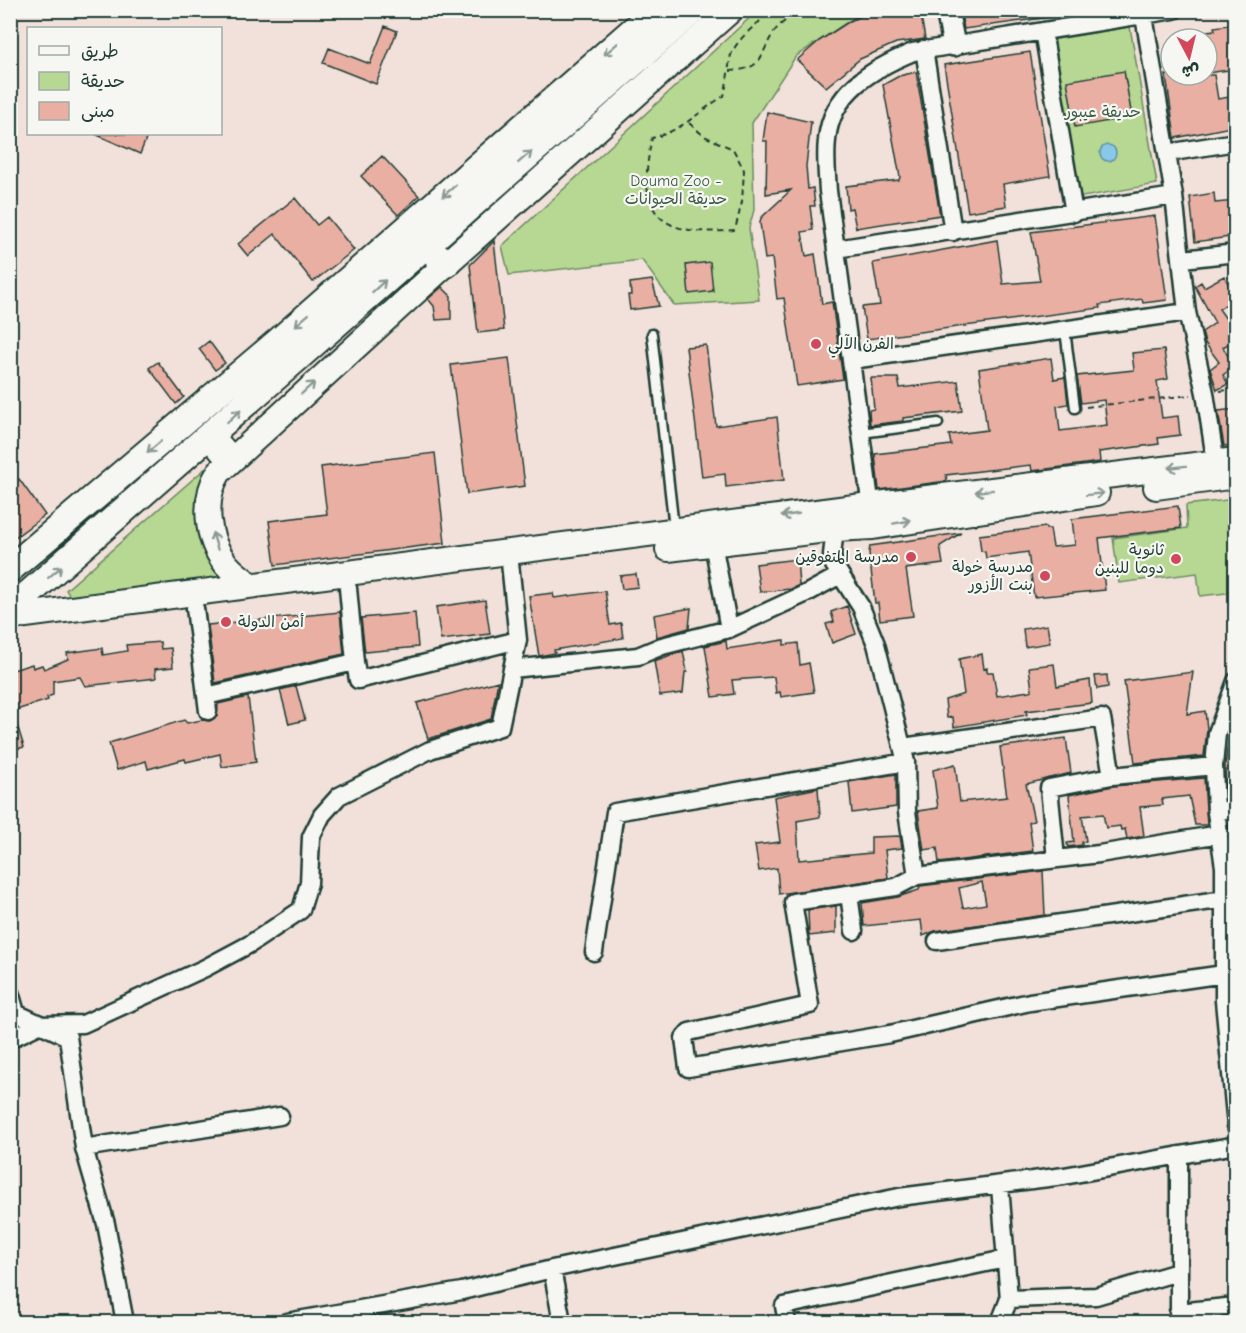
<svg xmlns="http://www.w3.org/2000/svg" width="1246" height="1333" font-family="'Comic Neue','Playpen Sans Arabic',sans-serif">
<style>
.green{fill:#b6d892;stroke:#6a8a63;stroke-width:1.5}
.water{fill:#89c8e9;stroke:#5f90a1;stroke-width:1.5}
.building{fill:#e9afa3;stroke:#1f3d34;stroke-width:1.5;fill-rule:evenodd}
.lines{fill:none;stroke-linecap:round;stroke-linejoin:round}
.service-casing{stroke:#1f3d34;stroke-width:13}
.minor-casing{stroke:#1f3d34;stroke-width:21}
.tertiary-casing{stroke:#1f3d34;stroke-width:26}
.secondary-casing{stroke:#1f3d34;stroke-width:28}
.primary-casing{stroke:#1f3d34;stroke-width:30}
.path{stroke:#1f3d34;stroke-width:2;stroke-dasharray:6 4.5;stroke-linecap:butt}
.service{stroke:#f6f6f2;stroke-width:8}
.minor{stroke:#f6f6f2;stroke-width:16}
.tertiary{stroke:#f6f6f2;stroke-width:21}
.secondary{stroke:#f6f6f2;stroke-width:24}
.primary{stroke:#f6f6f2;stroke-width:26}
.oneway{stroke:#8a9a93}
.poi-dot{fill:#d1495b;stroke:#f6f6f2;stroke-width:2}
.labels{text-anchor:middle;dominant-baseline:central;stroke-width:4.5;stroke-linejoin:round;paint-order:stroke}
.park-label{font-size:16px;fill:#3d5c47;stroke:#f6f6f2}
.poi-label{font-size:16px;fill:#1f3d34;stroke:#f6f6f2;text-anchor:end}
</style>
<rect width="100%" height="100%" fill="#f2e1da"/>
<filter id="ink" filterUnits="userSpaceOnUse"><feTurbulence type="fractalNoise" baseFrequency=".0167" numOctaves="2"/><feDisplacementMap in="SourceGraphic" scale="12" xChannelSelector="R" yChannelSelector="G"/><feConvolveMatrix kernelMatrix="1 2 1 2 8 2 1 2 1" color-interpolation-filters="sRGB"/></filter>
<g filter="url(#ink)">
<path class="green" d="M757,11H864L796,56L752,123L754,210L749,228L759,300L674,305L642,260L509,275L502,246Z
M1130,27L1157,184L1077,198L1050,40Z
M216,459L207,481L237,581L73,601L66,590Z
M1235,499V592L1200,596L1197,573L1119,583L1113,538L1187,528L1186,505Z"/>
<path class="water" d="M1100 153a8 8 0 1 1 16 0a8 8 0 1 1-16 0Z"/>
<path class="building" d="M874,10H920L925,39L896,43L860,59L826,87L797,60L819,41L850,21Z
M960,10H1050V17L964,29Z
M1235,24L1236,69L1207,73V31L1215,30L1214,27Z
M385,26L397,31L376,84L323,63L329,48L370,64Z
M1030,52L1050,176L1003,184L1006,206L968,212L944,65Z
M1124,71L1132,117L1075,127L1067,81Z
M916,72L940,215L856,228L852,208L848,209L846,186L899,180L900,177L883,85L899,76Z
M1166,75H1214L1218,99L1236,96V126L1175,138Z
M767,112L811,122L806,166L808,189L813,188L815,206H810L813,230L802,232L806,256L815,254L822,304L832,302L843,379L797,386L784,298L777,299L772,258L765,259L760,223L761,218L791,190L766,194L767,141H763Z
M95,134H148L140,154Z
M382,156L419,196L398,215L361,176Z
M1214,193L1215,203L1236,201V236L1195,242L1190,197Z
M295,198L317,225L327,217L354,250L313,282L275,234L248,256L238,244Z
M1155,216L1167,300L1143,303L1142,299L1099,305L1100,308L867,339L862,307L880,305L873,263L997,240L1003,284L1040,281L1031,232Z
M494,241L504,330L478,333L470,265Z
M710,262L713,291L689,294L686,265Z
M1224,276L1236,298L1219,309L1236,333V339L1223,347L1234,367L1223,375L1228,384L1217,390L1210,369L1219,362L1205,343L1202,332L1215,323L1195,286L1201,282L1204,287Z
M652,280L659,306L630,310L628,295H631L630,283Z
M442,287L451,296V319L436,320L434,306L428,299Z
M209,341L225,363L215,370L199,349Z
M706,345L716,426L777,417L784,480L726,487L725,474L702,477L686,347Z
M1164,350L1168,379L1157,381L1162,418L1178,416L1180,435L1158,438L1159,444L1099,452L1100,462L1032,471L1031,465L946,475L947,481L879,490L875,454L951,445L949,435L987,430L979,369L1051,358L1054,379L1065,377L1068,404L1057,406L1060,431L1107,425L1104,400L1081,403L1077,376L1134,370L1132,353Z
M509,358L525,486L467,494L451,365Z
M158,362L184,397L176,404L149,368Z
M871,378H898L900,388L958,381L962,411L903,418V421L870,425L869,410L874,409Z
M1236,409V445L1224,446L1218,411Z
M435,453L445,543L275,565L269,521L327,514L321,467Z
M19,479L45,515L10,541V485Z
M1178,506L1181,528L1099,538L1105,590L1034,597L1028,552L986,558L985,552L981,551L979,535L1046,527V529H1050L1053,547L1075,545L1072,519Z
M961,533L940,546L943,564L906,569L913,616L880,620L878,603H875L869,553L870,546Z
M797,559L799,585L791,589L760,592L756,564Z
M636,574L638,587L622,589L620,576Z
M605,591L610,625L621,623L623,638L554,650L555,653L539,656L529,596L553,593L554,598Z
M485,600L490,634L441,640L436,607Z
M847,606L856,634L832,643L826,624L834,622L831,612Z
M691,608L689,628L657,637L654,615Z
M340,612L344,654L215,683L208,625Z
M415,613L418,647L365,652L361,618Z
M1047,625L1050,643L1025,647L1023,629Z
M784,640V645L798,643L800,665L809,663L814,692L781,697L780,692L776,693L774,677L732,680L734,694L713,697L705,646L726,641L727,649Z
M160,642L161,649L171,648L173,667L155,669L156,678L85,686L80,677L53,681V695L47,697L48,700L10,712V671L32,664L33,668L42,665L44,669L68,659L67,653L102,648L103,655L127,651L126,645Z
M683,651L687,672H685L683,693L660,696L654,661Z
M982,654L984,669L987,668V672H993L997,696L1029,691L1032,690L1029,667L1054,664L1057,686L1090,680L1092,703L1026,711L1027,715L954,727L953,717L947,718L945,700L964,694L959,659Z
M1193,672L1187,714L1205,711L1207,729L1204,756L1135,763L1124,681Z
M1107,675L1108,687L1097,689L1095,676Z
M498,681L491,719L428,739L417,703Z
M296,686L305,720L289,724L280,690Z
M248,697L256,762L222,767L220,754L186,762L185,759L148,769L146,761L117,770L109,743L184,720L187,723L202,720L210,721L217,716L218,704Z
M10,712H13L24,747L10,751Z
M1230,729H1236V798L1226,799L1225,766Z
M1066,738L1071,773L1026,784L1034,821L1029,822L1033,851L939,863L937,848L924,850L918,811L938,808L933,770L955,764L960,802L1007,797L1000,747Z
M896,774V807L852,813L849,782Z
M1204,778L1207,825H1195L1189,796L1162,799L1163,805L1140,807L1144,836L1127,839L1125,829L1121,830L1120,826L1106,828L1103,814L1082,816L1086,841L1082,842V845L1068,847L1067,843L1074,842L1069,795L1113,786Z
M818,788L820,817L797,821L799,860L871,853V837L900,836L902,848L885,850L888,878L779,894L777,868L759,871L755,845L780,842L774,797Z
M1236,819V858H1233L1228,820Z
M1043,871L1045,915L935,931L923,936L921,920L864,926L862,903L898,897L919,890L920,886ZM982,882L986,904L963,908L959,888Z
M836,906V933L809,936L808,910Z"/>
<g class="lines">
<g class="service-casing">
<path id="service" d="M1065,330L1075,408
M652,334L674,528
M861,433L938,423"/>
</g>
<g class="minor-casing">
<path id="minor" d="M1143,10L1174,196L1187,312L1205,393L1217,472
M1043,31L1074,213
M924,49L953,232
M1167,153L1236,142
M836,249L1174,196
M1183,259L1236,253
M852,360L1187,312
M872,515L828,191C827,174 825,156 827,140C831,92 874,68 913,52L1174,10
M713,543L729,629
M195,608L208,711
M355,662L358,680L518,640
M512,669L638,656L662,646L729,629L809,592L840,575
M1236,681L1217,733L1214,766L1216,812L1224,867V1001L1236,1126
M206,696L355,662L348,588
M903,747L1102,718L1112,776L1214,766
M906,762L907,812L917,876
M1216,812L1236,808
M1220,834L1099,854L917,876L896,887L793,902L810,1005L689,1032L684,1038L688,1068L890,1034L1030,1002L1224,974
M1056,859L1049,788L1112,776
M849,894L854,931
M937,941L1225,899
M594,952L615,812L906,762L876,644L861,607L834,565L832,555L835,529
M10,992L16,1013L68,1037L84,1148L106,1224L125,1322
M10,1039L39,1025L83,1024L205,968L250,944L301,910L309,883L311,837L322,815L339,796L430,750L500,727L518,640L509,553
M84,1148L280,1116
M1179,1155V1322
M552,1269L562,1322
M1009,1299L1096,1296L1178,1272
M1178,1312L1236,1306
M287,1322L462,1291L552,1269L899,1197L1064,1176L1236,1145
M787,1322L784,1306L1005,1259
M1000,1322L1009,1299L1000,1186"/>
</g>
<g class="tertiary-casing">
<path id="tertiary" d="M947,10L954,45"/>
</g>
<g class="secondary-casing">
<path id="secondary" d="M1156,487L1236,476
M668,549L835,529L873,527L1097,493
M251,585C242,579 233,572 226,564C206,539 202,499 219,472L446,264L731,10
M10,617L870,505L1236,460"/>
</g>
<g class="primary-casing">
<path id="primary" d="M413,233L446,264
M211,437L230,459
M10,569L280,340L656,10
M10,610L694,10"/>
</g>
<path class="path" d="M730,71C765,69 759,55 774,32C780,23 791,17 800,10
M689,123L704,136L733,149L744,170L742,202L735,230C659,238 635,214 652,138C684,130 696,113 724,96C727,84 728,72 730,59C733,41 760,21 774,10
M1220,391L1236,389
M1086,407L1191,395"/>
<use href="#service" class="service"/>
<use href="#minor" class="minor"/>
<use href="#tertiary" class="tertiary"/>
<use href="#secondary" class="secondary"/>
<use href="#primary" class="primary"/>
</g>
<defs><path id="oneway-shaft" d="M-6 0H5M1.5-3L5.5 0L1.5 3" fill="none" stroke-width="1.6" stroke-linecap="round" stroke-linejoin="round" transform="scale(1.5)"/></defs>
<g class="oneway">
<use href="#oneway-shaft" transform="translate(611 49) rotate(139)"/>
<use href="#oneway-shaft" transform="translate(525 157) rotate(-41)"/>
<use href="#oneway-shaft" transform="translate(449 191) rotate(139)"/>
<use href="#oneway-shaft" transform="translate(379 286) rotate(-42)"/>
<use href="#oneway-shaft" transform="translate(302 320) rotate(139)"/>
<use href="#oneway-shaft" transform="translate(308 388) rotate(-42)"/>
<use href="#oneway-shaft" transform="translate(234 416) rotate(-42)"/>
<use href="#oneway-shaft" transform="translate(154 447) rotate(140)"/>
<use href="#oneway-shaft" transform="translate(1177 467) rotate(173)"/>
<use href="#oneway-shaft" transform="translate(984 491) rotate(173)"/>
<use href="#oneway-shaft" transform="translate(1095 494) rotate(-7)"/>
<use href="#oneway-shaft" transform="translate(790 515) rotate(172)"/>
<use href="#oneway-shaft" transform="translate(902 522) rotate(-10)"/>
<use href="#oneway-shaft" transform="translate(215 541) rotate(-107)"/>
<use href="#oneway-shaft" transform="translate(55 572) rotate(-41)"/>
</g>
</g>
<g class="poi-dot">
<circle cx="816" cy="344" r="6"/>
<circle cx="911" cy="557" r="6"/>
<circle cx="1176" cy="559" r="6"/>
<circle cx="1045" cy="576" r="6"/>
<circle cx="226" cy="622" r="6"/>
</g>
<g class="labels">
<g class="park-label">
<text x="1103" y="112">حديقة عيبور</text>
<text x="676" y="181">Douma Zoo -<tspan x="676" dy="18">حديقة الحيوانات</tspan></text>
</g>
<g class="poi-label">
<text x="828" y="344" text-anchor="start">الفرن الآلي</text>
<text x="1164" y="550">ثانوية<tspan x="1164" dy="18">دوما للبنين</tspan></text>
<text x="899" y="557">مدرسة المتفوقين</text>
<text x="1033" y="567">مدرسة خولة<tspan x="1033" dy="18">بنت الأزور</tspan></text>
<text x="238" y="622" text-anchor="start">أمن الدولة</text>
</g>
</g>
<rect width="1246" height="1333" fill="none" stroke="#f6f6f2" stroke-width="36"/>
<rect x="18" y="18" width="1210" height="1297" fill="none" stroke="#1f3d34" stroke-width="2" filter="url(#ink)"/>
<rect x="27" y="27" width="195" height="108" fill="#f6f6f2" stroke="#a0aca6" stroke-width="1.5"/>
<rect x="39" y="46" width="30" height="9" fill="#f6f6f2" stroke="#a0aca6" stroke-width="1.5"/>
<text x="81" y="57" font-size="18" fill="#1f3d34">طريق</text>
<rect x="39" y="72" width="30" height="18" fill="#b6d892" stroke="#a0aca6" stroke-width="1.5"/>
<text x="81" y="87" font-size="18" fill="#1f3d34">حديقة</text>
<rect x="39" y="102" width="30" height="18" fill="#e9afa3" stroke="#a0aca6" stroke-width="1.5"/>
<text x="81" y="117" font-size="18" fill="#1f3d34">مبنى</text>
<g transform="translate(1189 57) rotate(173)"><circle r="28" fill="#f6f6f2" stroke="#a0aca6" stroke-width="1.5"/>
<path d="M0-4.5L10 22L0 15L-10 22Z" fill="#d1495b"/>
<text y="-9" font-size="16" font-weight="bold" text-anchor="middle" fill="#1f3d34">ش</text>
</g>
</svg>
